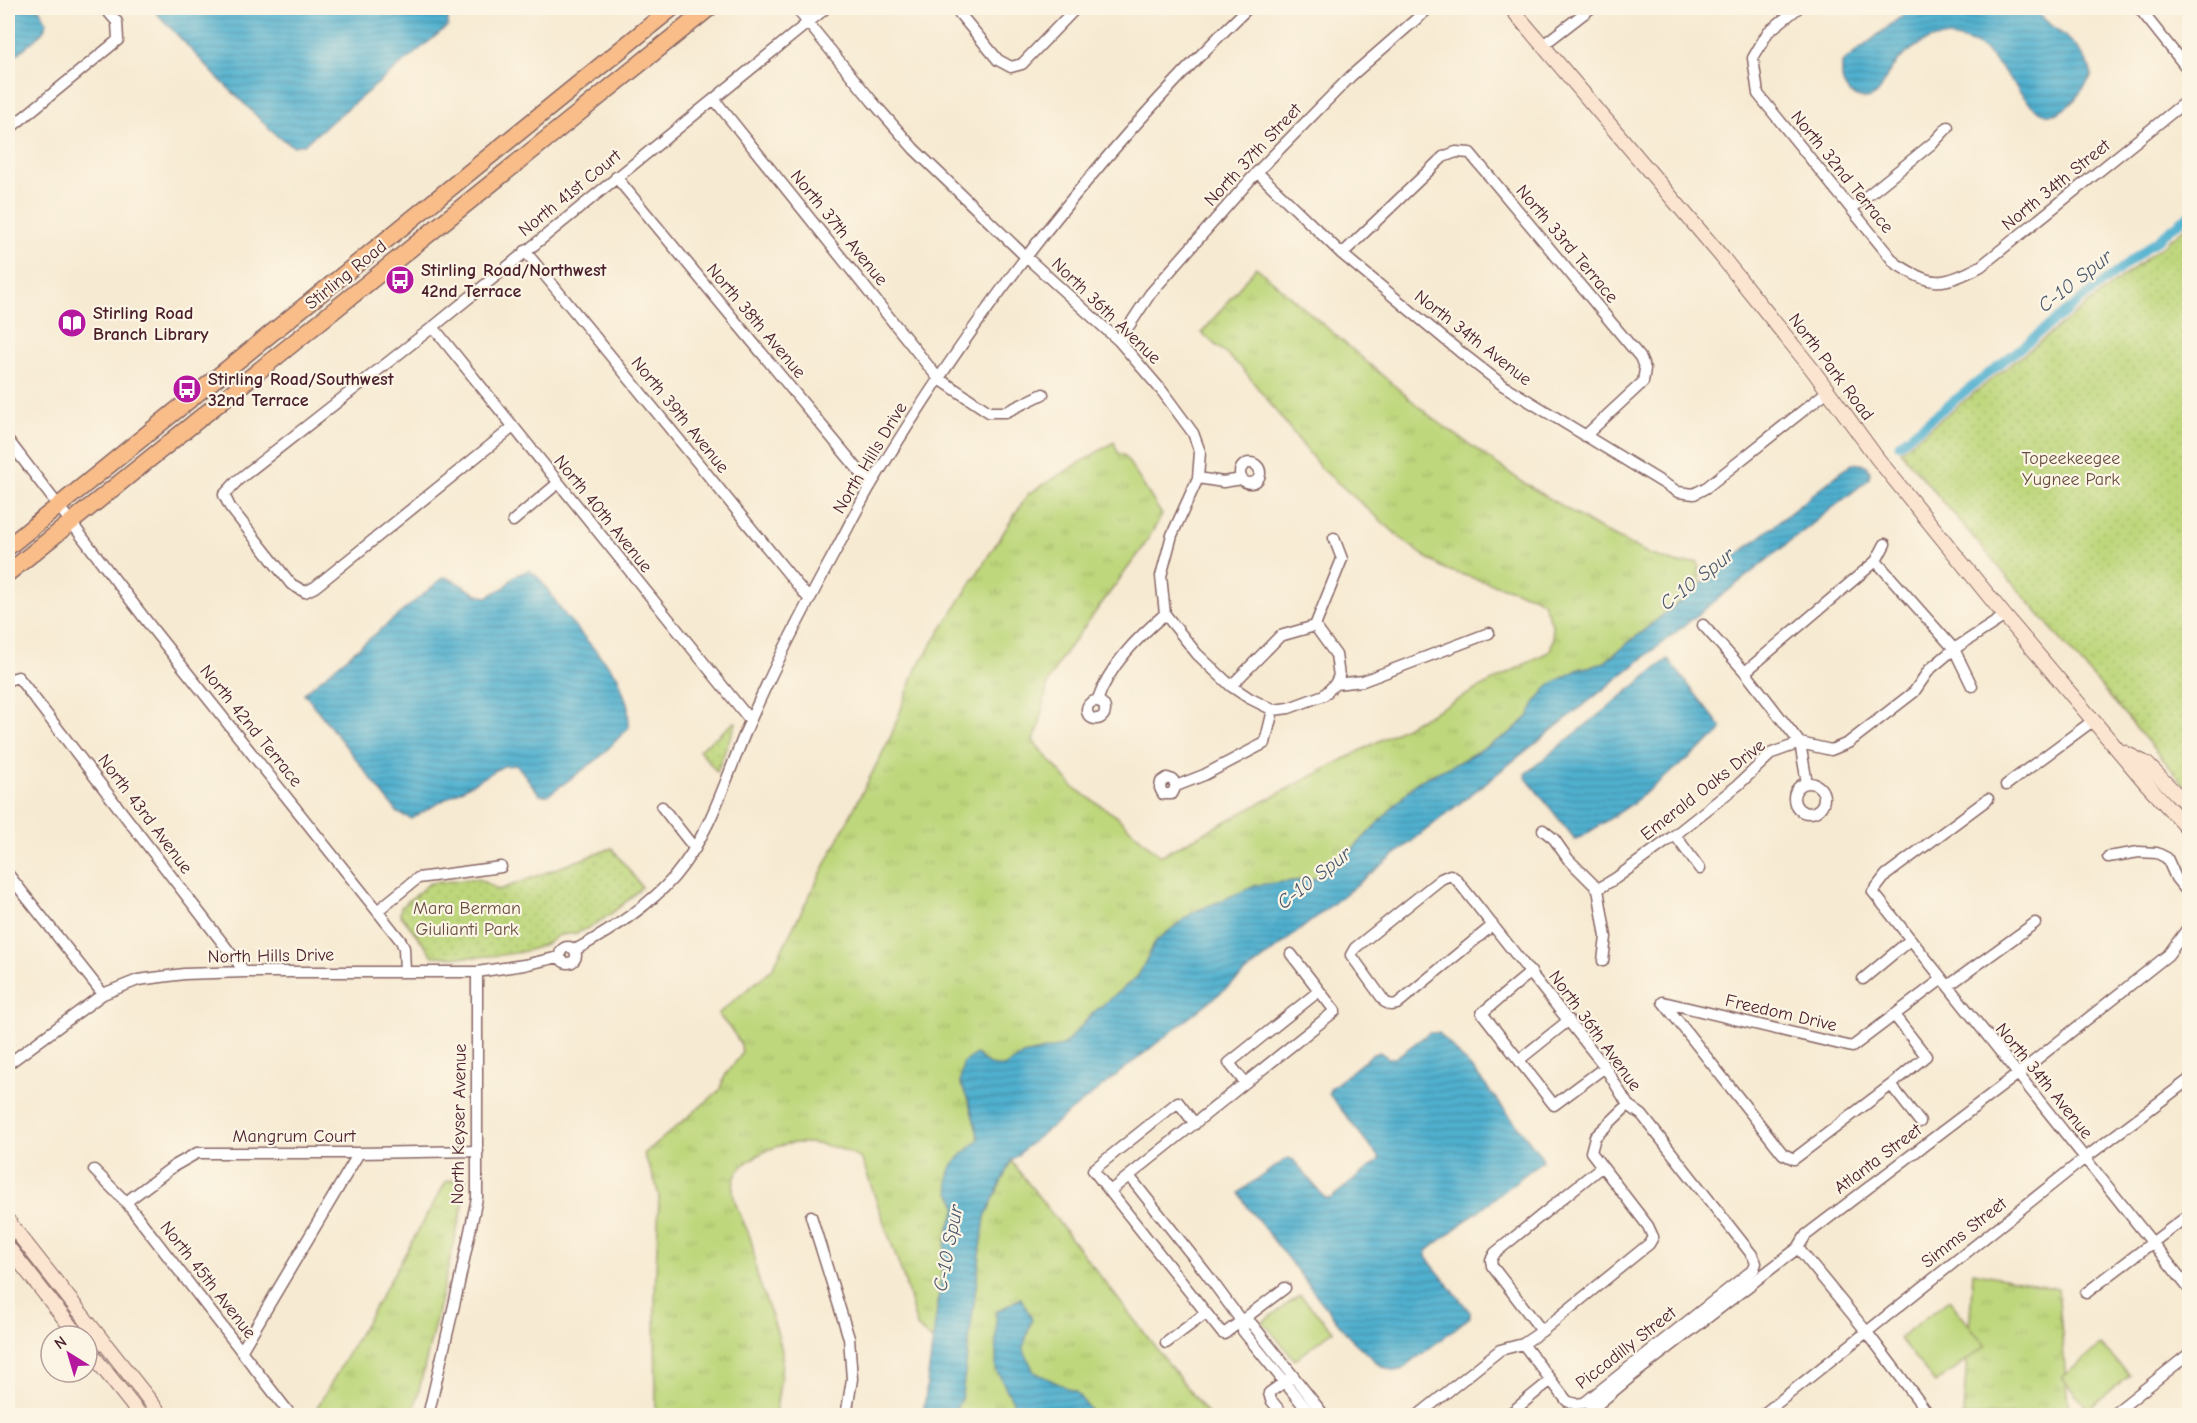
<svg xmlns="http://www.w3.org/2000/svg" width="2197" height="1423" font-family="'Comic Neue',sans-serif">
<style>
.grass{fill:url(#grass-tufts);stroke:#847b54;stroke-width:1.5}
.park{fill:url(#park-dots);stroke:#847b54;stroke-width:1.5}
.garden{fill:#bed77c;stroke:#847b54;stroke-width:1.5}
.water{fill:url(#water-rules);stroke:#4d687d;stroke-width:1.5}
.lines{fill:none;stroke-linecap:round;stroke-linejoin:round}
.canal{stroke:#50b0cf;stroke-width:9}
.street-casing{stroke:#876665;stroke-width:13}
.secondary-casing{stroke:#876665;stroke-width:16}
.primary-casing{stroke:#876665;stroke-width:19}
.street{stroke:#fff;stroke-width:10}
.secondary{stroke:#fce5d0;stroke-width:14}
.primary{stroke:#f8bd89;stroke-width:16}
.labels{text-anchor:middle;dominant-baseline:central;stroke-width:4.5;stroke-linejoin:round;paint-order:stroke}
.street-label{font-size:18px;fill:#4a1f2b;stroke:#fcf5e5}
.poi-label{font-size:18px;font-weight:bold;fill:#4a1f2b;stroke:#fcf5e5;text-anchor:start}
.park-label{font-size:18px;fill:#674d3f;stroke:#fcf5e5}
.water-label{font-size:20px;font-style:italic;fill:#4c596d;stroke:#fcf5e5}
</style>
<defs>
<pattern id="grass-tufts" width="24" height="20" patternUnits="userSpaceOnUse" patternTransform="scale(1.5)"><rect width="24" height="20" fill="#bed77c"/><path d="M3 7l-1-3M5 7V3M7 7l1-3M15 17l-1-3M17 17v-4M19 17l1-3" fill="none" stroke="#a5b86b"/></pattern>
<pattern id="park-dots" width="8" height="8" patternUnits="userSpaceOnUse" patternTransform="scale(1.5)"><rect width="8" height="8" fill="#bed77c"/><path d="M2 2h.1M6 6h.1" fill="none" stroke="#a5b86b" stroke-width="1.8" stroke-linecap="round"/></pattern>
<pattern id="water-rules" width="6" height="5" patternUnits="userSpaceOnUse" patternTransform="scale(1.5)"><rect width="6" height="5" fill="#50b0cf"/><path d="M0 2.5h6" fill="none" stroke="#448fa8"/></pattern>
</defs>
<rect width="100%" height="100%" fill="#fcf5e5"/>
<filter id="ink" filterUnits="userSpaceOnUse"><feTurbulence type="fractalNoise" baseFrequency=".0167" numOctaves="2"/><feDisplacementMap in="SourceGraphic" scale="12" xChannelSelector="R" yChannelSelector="G"/><feConvolveMatrix kernelMatrix="1 2 1 2 8 2 1 2 1" color-interpolation-filters="sRGB"/></filter>
<filter id="wash" filterUnits="userSpaceOnUse"><feTurbulence type="fractalNoise" baseFrequency=".008" numOctaves="4" result="noise"/><feDisplacementMap in="SourceGraphic" scale="24" xChannelSelector="R" yChannelSelector="G"/><feGaussianBlur stdDeviation="1.35" result="paint"/><feColorMatrix in="noise" values="0 0 0 0 0 0 0 0 0 0 0 0 0 0 0 0 0 1.4 0 .05"/><feComposite in="paint" operator="in"/></filter>
<g filter="url(#wash)">
<rect width="100%" height="100%" fill="#f7ead2"/>
<path class="grass" d="M1256,267L1431,417L1521,481L1596,527L1649,554L1678,564L1698,562L1701,584L1602,664L1579,669L1537,700L1528,717L1509,734L1459,762L1417,782L1349,853L1329,872L1313,879L1257,885L1156,941L1138,976L1094,1012L1063,1046L1023,1055L1004,1068L989,1065L960,1082L969,1102L979,1139L1011,1161L1208,1415H954L955,1410L933,1341L917,1327L905,1282L862,1160C847,1147 808,1140 788,1144C774,1146 762,1152 750,1160C718,1183 739,1209 750,1237C755,1250 754,1265 758,1278C765,1301 776,1324 781,1347C785,1360 777,1401 775,1415H656L655,1298L659,1197L656,1184L644,1154L720,1090C724,1074 729,1070 739,1058C750,1046 725,1024 718,1014L772,969L891,736L916,669L1028,494L1114,442L1118,453L1125,456L1162,515L1142,549L1062,657L1048,682L1039,727L1033,741L1074,788L1115,815L1160,856L1550,651L1553,639L1552,624L1543,602L1535,597L1513,590L1447,570L1430,560L1404,541L1320,467L1242,368L1202,333Z
M466,1177L463,1205L413,1415H313L446,1182Z
M1973,1272L2058,1289L2069,1415L1963,1416Z"/>
<path class="park" d="M2189,225V790L1900,451Z
M735,722L736,723L717,772L699,750Z
M612,848L642,887C626,903 598,926 576,933C570,934 564,934 557,936C533,959 466,958 433,956L400,914L401,907L430,883L478,879L499,890Z"/>
<path class="garden" d="M1300,1295L1333,1331L1295,1360L1263,1322Z
M1949,1300L1986,1346L1935,1383L1899,1338Z
M2100,1345L2130,1375L2088,1409L2062,1378Z"/>
<path class="water" d="M8,8H39L47,23L42,33L8,62Z
M152,8H448V26L304,144L293,146L277,136L213,73Z
M1912,8H2033C2052,32 2083,40 2092,75C2043,157 2027,91 1987,52C1978,43 1957,37 1945,37C1925,36 1903,54 1891,69C1886,76 1884,86 1878,93C1868,104 1850,98 1844,85C1841,79 1842,70 1842,63Z
M1852,463L1866,465L1870,472L1869,479L1032,1142L1011,1161L985,1217L962,1396L954,1415H923L945,1248C946,1240 948,1232 950,1224C951,1220 955,1216 956,1211C958,1202 951,1197 949,1189C945,1161 964,1156 979,1139L969,1102L960,1082L963,1063L976,1054L989,1065L1004,1067L1023,1055L1063,1046L1094,1012L1138,976L1156,941L1192,913L1257,885L1313,879L1329,872L1349,853L1417,782L1459,762L1509,734L1528,717L1537,700L1549,685L1579,669L1602,664Z
M529,570L540,579L565,615L618,677L628,707L629,727L598,759L548,795H540L517,765L503,766L411,819L398,813L304,693L444,577C461,581 470,595 487,597L505,587L514,576Z
M1668,659L1722,728L1720,733L1629,806L1583,836L1575,839L1526,778L1525,774Z
M1429,1033H1439L1474,1071L1542,1157V1161L1427,1251L1426,1257L1470,1312V1317L1401,1370L1394,1371L1380,1365L1350,1338L1249,1209L1239,1193C1254,1180 1271,1170 1288,1158L1293,1160L1325,1198L1330,1199L1380,1159L1329,1094L1330,1089L1373,1054L1380,1052L1388,1058H1395Z
M1021,1298L1032,1319L1023,1348L1034,1372L1076,1392L1094,1415H1020L996,1369V1312Z"/>
<g class="lines">
<path class="canal" d="M1899,444L2190,214"/>
</g>
</g>
<g filter="url(#ink)">
<g class="lines">
<g class="street-casing">
<path id="street" d="M796,8L872,101L914,149L1025,256L1119,341L1162,391L1193,433L1200,452L1198,478L1172,535L1161,576L1165,614L1197,654L1231,686L1249,698L1273,710L1289,708L1324,695L1335,684L1339,676L1336,655L1315,626
M955,8L998,60L1011,67L1022,64L1076,8
M1798,8L1768,32L1753,58L1758,94L1895,263C1907,270 1921,280 1935,281C1948,283 1970,272 1981,266L2190,98
M2139,8L2190,72
M1543,45L1591,8
M714,99L938,378L989,412H1006L1043,394
M8,130L118,40L117,22L105,8
M1257,172L1342,254L1459,351L1504,386L1678,492L1694,494L1707,487L1829,390
M616,177L871,485
M1851,209L1934,142L1948,127
M525,251L809,599
M1342,254L1443,157L1456,152L1470,153L1640,357L1645,369L1643,382L1585,436
M433,327L750,720
M1119,341L1150,294L1257,172L1351,76L1429,8
M512,428L315,587L305,592L291,584L230,507L224,495L238,480L433,327L826,8
M8,440L155,632L401,941L404,948L405,971
M1240 473a10 10 0 1 1 20 0a10 10 0 1 1-20 0Z
M1198,478L1223,482L1242,479
M513,521L557,484
M1876,561L1954,649L1972,686
M1703,625L1745,672L1800,743L1807,783
M1315,626L1342,559L1334,538
M1745,672L1876,561L1885,544
M8,680L18,677L245,972
M1335,684L1363,681L1489,633
M1231,686L1280,636L1315,626
M1097,701C1109,666 1137,638 1165,614
M1087 710a9 9 0 1 1 18 0a9 9 0 1 1-18 0Z
M1794 798a15 15 0 1 1 30 0a15 15 0 1 1-30 0Z
M2006,785L2094,720
M1176,786L1173,780L1167,778L1161,782L1160,788L1163,794H1172L1176,786L1204,775L1265,743L1273,710
M1988,799L1886,875L1873,892L2190,1290
M662,807L695,849
M1543,830L1554,839L1568,859L1598,889L1606,937L1603,961
M1675,835L1700,869
M2108,857L2139,852L2157,853L2167,858L2176,878L2190,895
M8,874L103,994
M1598,889L1616,878L1675,835L1738,785L1772,753L1800,743L1831,750L1848,743L1914,692L1929,670L1954,649L2005,616
M377,911L418,878L501,867
M1493,925L1397,1004L1391,1005L1385,1002L1351,955L1355,948L1441,879L1450,875L1456,879L1605,1067L1628,1105L1642,1115L1753,1256L1756,1263L1754,1269L1584,1403L1575,1404L1567,1401L1523,1344
M560 955a8 8 0 1 1 16 0a8 8 0 1 1-16 0Z
M575,950C610,931 647,908 674,877C713,831 727,773 751,719C776,662 806,605 836,550C848,528 859,505 872,483C977,310 1102,148 1248,8
M1531,972L1482,1013L1554,1105L1605,1067
M1863,979L1910,940
M1948,986L2035,923
M1663,1002L1783,1154L1794,1159L1891,1085
M1663,1002L1852,1047L1942,979
M1894,1015L1926,1056L1891,1085L1920,1122
M1519,1060L1569,1020
M8,1064L103,994L138,980L184,974L245,972H477L524,965L559,957
M1245,1083L1229,1063L1319,991
M1195,1124L1178,1102L1093,1170L1222,1333L1224,1334L1285,1288
M94,1170L126,1202L290,1414
M1129,1176L1206,1273L1242,1322L1243,1331L1312,1416
M1110,1191L1335,1011L1291,954
M126,1202L174,1166L197,1153H359L478,1151
M811,1216L849,1338L852,1379L846,1416
M1798,1248L1866,1331L1930,1416
M2086,1293L2190,1214
M1242,1322L1252,1324L1320,1410L1322,1416
M1542,1331L1492,1266L1491,1260L1495,1253L1601,1167
M1166,1343L1206,1313
M242,1350L359,1153
M428,1416L458,1288L477,1198V972
M1284,1416L1271,1400L1269,1393L1290,1378
M1417,1416L1500,1350L1523,1344L1542,1331L1649,1244L1653,1237L1648,1226L1591,1152L1595,1137L1628,1105
M1507,1416L1551,1380
M1584,1416L1633,1375L1798,1248L1806,1235L2018,1074L2168,955L2190,925
M1761,1416L2085,1158L2190,1079
M2111,1416L2190,1353"/>
</g>
<g class="secondary-casing">
<path id="secondary" d="M1511,8L1722,257L1812,369L1877,458L2005,616L2145,782L2190,831
M2123,752L2147,764L2190,808
M8,1221L162,1416
M8,1247L78,1336
M87,1348L141,1416"/>
</g>
<g class="primary-casing">
<path id="primary" d="M8,547L672,8
M8,573L709,8"/>
</g>
<use href="#street" class="street"/>
<use href="#secondary" class="secondary"/>
<use href="#primary" class="primary"/>
</g>
</g>
<defs>
<g id="bus-disc" transform="scale(1.5)"><circle r="9.5" fill="#b5179e" stroke="#fcf5e5"/><path d="M-5-6H5V4H4V6H2V4H-2V6H-4V4H-5ZM-3.5-4V0h7V-4ZM-3.5 1.2v1.5H-2V1.2ZM2 1.2v1.5H3.5V1.2Z" fill="#fff"/></g>
<g id="library-disc" transform="scale(1.5)"><circle r="9.5" fill="#b5179e" stroke="#fcf5e5"/><path d="M-6-4Q-3-5.5-.7-3.5V5Q-3 3-6 4ZM6-4Q3-5.5 .7-3.5V5Q3 3 6 4Z" fill="#fff"/></g>
</defs>
<g fill-rule="evenodd">
<use href="#bus-disc" x="400" y="280"/>
<use href="#library-disc" x="72" y="323"/>
<use href="#bus-disc" x="187" y="389"/>
</g>
<g class="labels">
<g class="street-label">
<text transform="translate(1253 155) rotate(-47)">North 37th Street</text>
<text transform="translate(1842 172) rotate(51)">North 32nd Terrace</text>
<text transform="translate(2056 185) rotate(-39)">North 34th Street</text>
<text transform="translate(570 193) rotate(-39)">North 41st Court</text>
<text transform="translate(839 228) rotate(51)">North 37th Avenue</text>
<text transform="translate(1567 244) rotate(50)">North 33rd Terrace</text>
<text transform="translate(346 275) rotate(-39)">Stirling Road</text>
<text transform="translate(1106 311) rotate(44)">North 36th Avenue</text>
<text transform="translate(756 321) rotate(50)">North 38th Avenue</text>
<text transform="translate(1473 338) rotate(38)">North 34th Avenue</text>
<text transform="translate(1831 367) rotate(53)">North Park Road</text>
<text transform="translate(680 415) rotate(51)">North 39th Avenue</text>
<text transform="translate(870 458) rotate(-59)">North Hills Drive</text>
<text transform="translate(603 514) rotate(51)">North 40th Avenue</text>
<text transform="translate(251 726) rotate(51)">North 42nd Terrace</text>
<text transform="translate(1703 790) rotate(-38)">Emerald Oaks Drive</text>
<text transform="translate(145 814) rotate(53)">North 43rd Avenue</text>
<text transform="translate(271 956) rotate(-1)">North Hills Drive</text>
<text transform="translate(1781 1013) rotate(13)">Freedom Drive</text>
<text transform="translate(1595 1031) rotate(54)">North 36th Avenue</text>
<text transform="translate(2044 1081) rotate(51)">North 34th Avenue</text>
<text transform="translate(459 1124) rotate(-89)">North Keyser Avenue</text>
<text x="294" y="1136">Mangrum Court</text>
<text transform="translate(1878 1159) rotate(-37)">Atlanta Street</text>
<text transform="translate(1964 1233) rotate(-38)">Simms Street</text>
<text transform="translate(208 1280) rotate(52)">North 45th Avenue</text>
<text transform="translate(1626 1348) rotate(-38)">Piccadilly Street</text>
</g>
<g class="poi-label">
<text x="421" y="270">Stirling Road/Northwest<tspan x="421" dy="21">42nd Terrace</tspan></text>
<text x="93" y="313">Stirling Road<tspan x="93" dy="21">Branch Library</tspan></text>
<text x="208" y="379">Stirling Road/Southwest<tspan x="208" dy="21">32nd Terrace</tspan></text>
</g>
<g class="park-label">
<text x="2071" y="458">Topeekeegee<tspan x="2071" dy="21">Yugnee Park</tspan></text>
<text x="467" y="908">Mara Berman<tspan x="467" dy="21">Giulianti Park</tspan></text>
</g>
<g class="water-label">
<text transform="translate(2075 281) rotate(-38)">C-10 Spur</text>
<text transform="translate(1697 579) rotate(-38)">C-10 Spur</text>
<text transform="translate(1314 878) rotate(-38)">C-10 Spur</text>
<text transform="translate(948 1248) rotate(-79)">C-10 Spur</text>
</g>
</g>
<rect width="2197" height="1423" fill="none" stroke="#fcf5e5" stroke-width="30"/>
<g transform="translate(69 1354) rotate(323)"><circle r="28" fill="#fcf5e5" stroke="#b59f9b" stroke-width="1.5"/>
<path d="M0-4.5L10 22L0 15L-10 22Z" fill="#b5179e"/>
<text y="-9" font-size="16" font-weight="bold" text-anchor="middle" fill="#4a1f2b">N</text>
</g>
</svg>
